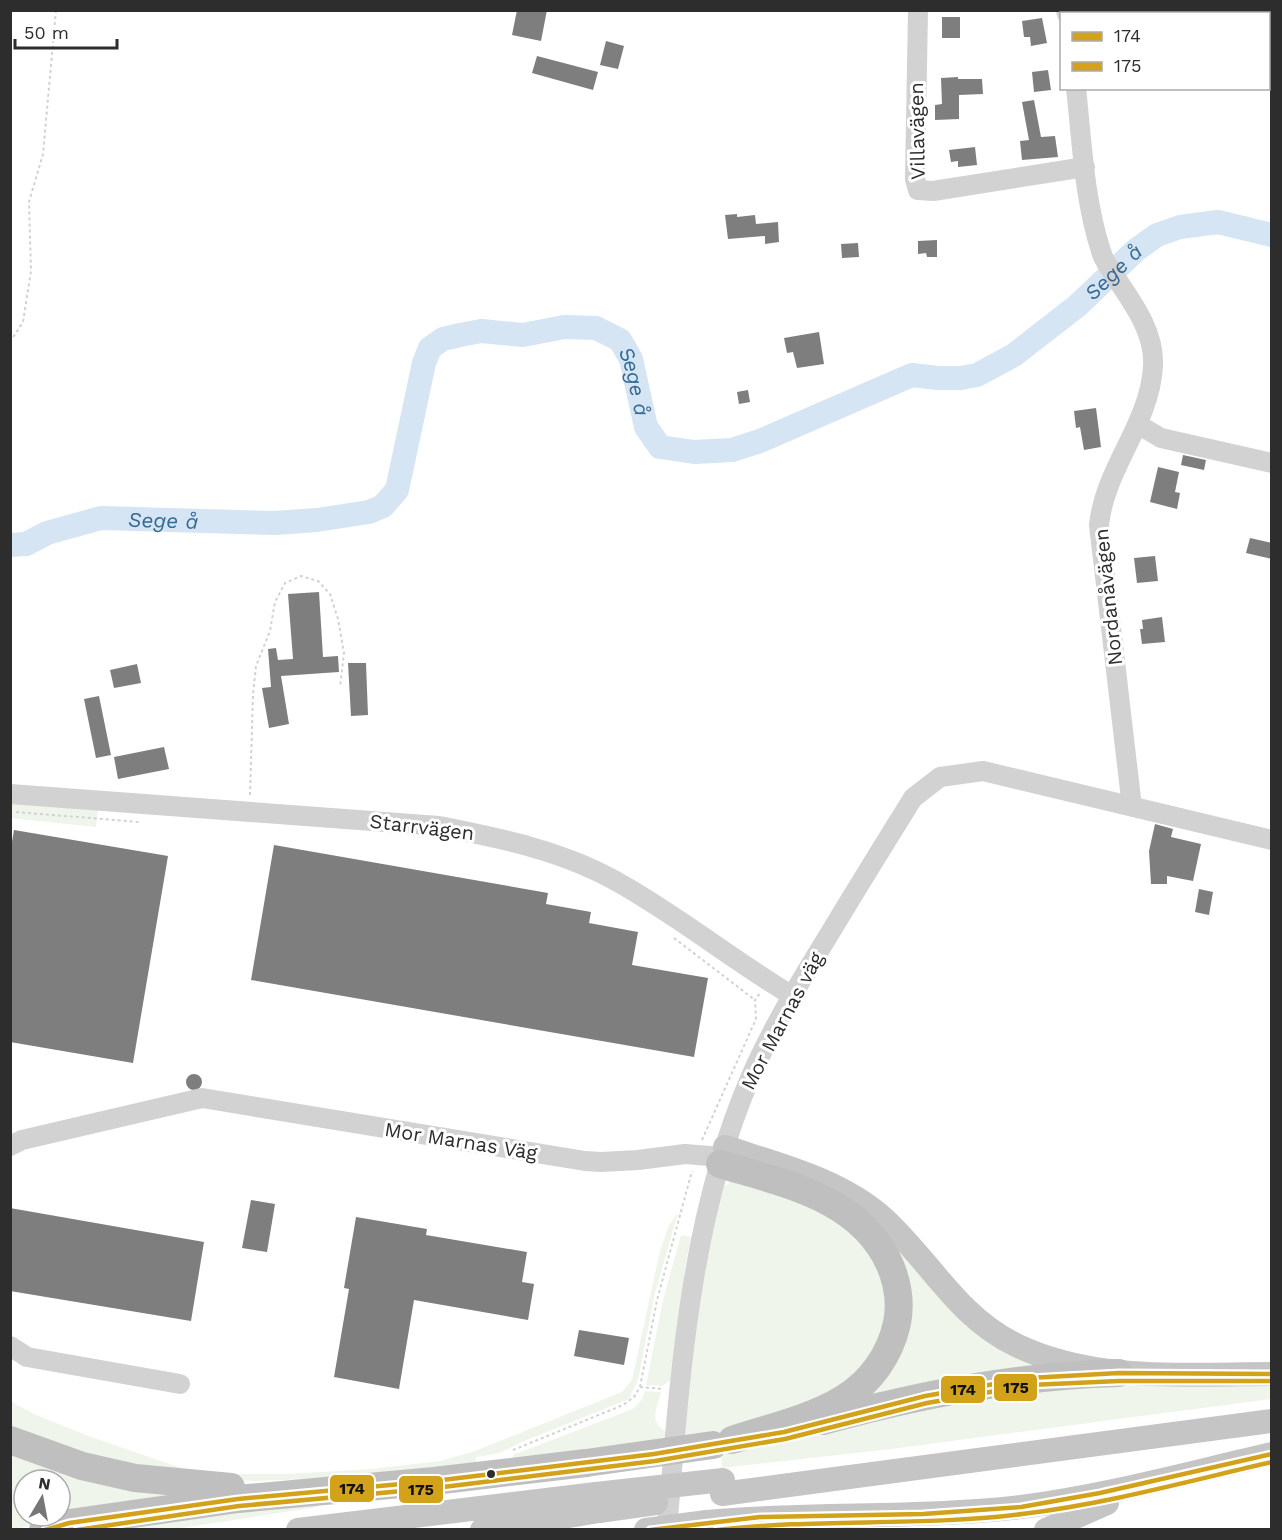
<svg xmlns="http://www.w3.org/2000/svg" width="1282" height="1540" font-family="'Work Sans',sans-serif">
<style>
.green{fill:#eff5ea;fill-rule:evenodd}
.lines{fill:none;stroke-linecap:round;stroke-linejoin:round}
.river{stroke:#d5e5f3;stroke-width:24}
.building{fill:#7e7e7e}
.path{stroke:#d2d2d2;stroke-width:2;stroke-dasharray:3 3;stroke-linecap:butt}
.minor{stroke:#d2d2d2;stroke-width:20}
.major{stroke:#c5c5c5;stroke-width:24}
.highway{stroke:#bfbfbf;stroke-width:28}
.major-bridge{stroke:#c5c5c5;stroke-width:24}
.highway-bridge{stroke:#bfbfbf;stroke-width:28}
.bus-1-casing{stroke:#fff;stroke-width:9}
.bus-2-casing{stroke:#fff;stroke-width:9}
.bus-1{stroke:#d2a21a;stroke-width:4.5}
.bus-2{stroke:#d2a21a;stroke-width:4.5}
.bus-dot{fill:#2d2d2d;stroke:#fff;stroke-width:2}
.labels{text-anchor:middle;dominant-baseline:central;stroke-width:6;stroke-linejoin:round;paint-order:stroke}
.street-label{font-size:20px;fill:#2d2d2d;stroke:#fff}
.water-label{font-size:21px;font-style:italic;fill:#356a94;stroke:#fff}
.line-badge{stroke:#fff;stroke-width:2}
.pale-badge-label{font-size:16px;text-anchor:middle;font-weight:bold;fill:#111}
</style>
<rect width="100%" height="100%" fill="#fff"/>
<path class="green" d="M10,802L98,808L96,827L11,818Z
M734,1180L810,1200L876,1250L891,1317L853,1384L737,1431L682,1441L694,1316L722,1187Z
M841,1197L1045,1363L844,1408L904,1320Z
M678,1213L655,1293L638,1380L629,1399L522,1442L500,1453L476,1457V1464L311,1479L254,1481L206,1478L162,1474L11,1432L10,1401L36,1415L91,1437L187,1470L214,1474H288L372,1469L440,1461L475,1451L622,1392L632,1380L660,1251L669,1225Z
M681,1235L691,1237L685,1268L671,1380L662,1386L646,1385L663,1300Z
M1271,1379V1399L891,1449L722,1468L721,1454L870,1416L1008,1387Z
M645,1391L661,1392C657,1408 648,1423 667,1432V1442L513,1460V1455L633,1409L642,1399Z
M11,1448L183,1491L11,1530ZM24,1480H60V1516H24Z
M317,1500L318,1507L175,1529L71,1530Z"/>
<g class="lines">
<path class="river" id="s1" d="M10,545L26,544L47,533L101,518L275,523L317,520L369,512L383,506L397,490L424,363L430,348L443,339L460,335L481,331L523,335L564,327L596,328L620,340L631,359L646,427L660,447L694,452L732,450L760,441L912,375L938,378H961L977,375L1014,355L1077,306L1136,250L1157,235L1180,227L1218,222L1272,235"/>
</g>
<path class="building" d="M517,10H547L541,41L512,35Z
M942,17H960V38H942Z
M1042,18L1047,43L1031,46L1030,37H1024L1022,21Z
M606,41L624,46L618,69L600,65Z
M537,56L598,72L593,90L532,73Z
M1048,70L1051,90L1034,92L1032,72Z
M958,77V79H982L983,94L959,95V119L935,120V105L942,104L941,78Z
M1034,100L1041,137L1055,136L1058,157L1022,160L1020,141L1029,140L1022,102Z
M975,147L977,165L958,167V161L951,162L949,150Z
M737,214V217L755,215L756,224L778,222L779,242L765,244V236L728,239L725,215Z
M937,240V257H927L926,253L918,254V241Z
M858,243L859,257L842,258L841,244Z
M819,332L824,364L797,368L793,352L787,353L784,338Z
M748,390L750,402L739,404L737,392Z
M1096,408L1101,447L1084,450L1080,427L1076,428L1074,411Z
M1183,455L1206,460L1204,470L1181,465Z
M1158,467L1179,472L1175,492L1180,493L1177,509L1150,502Z
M1250,538L1272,543V559L1246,553Z
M1155,556L1158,581L1137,583L1134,558Z
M319,592L323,657L338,656L339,672L281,676L289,724L269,728L262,688L271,687L268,649L276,648L278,660L293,659L288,594Z
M1162,617L1165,642L1142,644L1140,629H1143L1142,620Z
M348,663H366L368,715L351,716Z
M137,664L141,683L114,688L110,670Z
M99,696L111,755L96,758L84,699Z
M164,747L169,769L118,779L114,757Z
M1155,824L1173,829L1171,837L1201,844L1193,881L1167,876V884H1151L1149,851Z
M14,830L168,856L133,1063L10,1042V853Z
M274,845L548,893L546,904L591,912L589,923L638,932L632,965L708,978L694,1057L251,980Z
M1199,889L1213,892L1209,915L1195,912Z
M186 1082a8 8 0 1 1 16 0a8 8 0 1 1-16 0Z
M251,1200L275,1204L267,1252L242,1248Z
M10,1208L204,1242L191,1321L10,1291Z
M356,1217L427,1229L426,1235L527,1252L522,1282L534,1284L528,1320L414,1300L399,1389L334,1377L349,1289L344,1288Z
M579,1330L629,1338L624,1365L574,1356Z"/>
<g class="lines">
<path class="path" d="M10,342L23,322L31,271L29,202L43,154L56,10
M250,795L253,694L256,666L270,631L275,602L285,583L301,576L318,581L330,594L338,619L344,653L340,687
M16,812L139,822
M674,938L755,1000
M702,1140L756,1019L755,1000L760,993
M640,1387L664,1389
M513,1450L623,1405L634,1397L640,1387L657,1300L692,1171"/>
<path class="minor" d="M918,10L915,179L918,190L933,191L1085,167
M1066,10L1067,14
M1076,88C1082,142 1084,199 1101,251C1103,260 1109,267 1114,275C1132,302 1155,332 1153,366C1150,424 1105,467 1099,525L1132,807
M1139,425L1161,438L1272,463
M10,794L439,826C499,838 560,850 614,880C676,914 731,959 791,995
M10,1146L22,1140L202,1098L585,1161L601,1162L638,1160L685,1154L722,1157
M10,1346L27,1357L180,1384
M667,1530C680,1377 689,1219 751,1076C773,1026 801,980 830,933C857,888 885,843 913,798L940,777L983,771L1272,840"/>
<path class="major" d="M725,1147C779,1165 838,1179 882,1217C929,1259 957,1317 1016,1345C1095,1383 1187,1374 1272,1374
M722,1494L1272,1421
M707,1522C812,1512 917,1519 1021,1507C1106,1496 1189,1473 1272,1454
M298,1530L596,1494
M482,1530L599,1511
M1046,1530L1107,1503"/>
<path class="highway" d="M720,1164C783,1183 861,1198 890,1265C898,1284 901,1303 897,1323C890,1355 871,1382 843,1399C810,1419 768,1428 732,1440
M823,1421C922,1394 1016,1376 1119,1373
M10,1440L82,1466L135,1478L231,1487
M43,1530L69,1523L238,1499L434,1481L586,1463"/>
<path class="major-bridge" d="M596,1494L723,1480
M599,1511L656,1503
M646,1530L707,1522"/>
<path class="highway-bridge" d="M586,1463L713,1445"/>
<g class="bus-1-casing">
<path id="bus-1" d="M45,1530L69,1523L238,1499L434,1481L654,1454L784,1432L925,1396L1029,1378L1119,1373L1272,1374
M650,1530L760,1517L923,1514L1021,1507L1100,1493L1272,1454"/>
</g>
<g class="bus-2-casing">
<path id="bus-2" d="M77,1530L239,1506L435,1488L655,1461L785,1439L927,1403L1030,1385L1119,1381H1272
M717,1530C818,1518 920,1527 1022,1514C1106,1504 1189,1481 1272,1462"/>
</g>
<use href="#bus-1" class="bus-1"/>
<use href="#bus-2" class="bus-2"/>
</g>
<circle class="bus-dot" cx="491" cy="1474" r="5"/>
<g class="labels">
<g class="street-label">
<text transform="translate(917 131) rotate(-91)">Villavägen</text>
<text transform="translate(1108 597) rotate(-96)">Nordanåvägen</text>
<text transform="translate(422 827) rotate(7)">Starrvägen</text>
<text transform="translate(782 1021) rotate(-62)">Mor Marnas väg</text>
<text transform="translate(461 1141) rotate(9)">Mor Marnas Väg</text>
</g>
<g class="water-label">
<text stroke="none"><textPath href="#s1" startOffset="1365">Sege å</textPath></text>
<text stroke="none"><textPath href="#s1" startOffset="789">Sege å</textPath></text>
<text stroke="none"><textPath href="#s1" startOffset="158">Sege å</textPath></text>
</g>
</g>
<g class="line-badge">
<rect x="993" y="1373" width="45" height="29" rx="6" fill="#d2a21a"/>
<rect x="940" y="1375" width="46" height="29" rx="6" fill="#d2a21a"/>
<rect x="329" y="1474" width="46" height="29" rx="6" fill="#d2a21a"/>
<rect x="398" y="1475" width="46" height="29" rx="6" fill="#d2a21a"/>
</g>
<g class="pale-badge-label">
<text x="1016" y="1393">175</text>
<text x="963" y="1395">174</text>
<text x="352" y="1494">174</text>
<text x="421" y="1495">175</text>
</g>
<rect width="1282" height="1540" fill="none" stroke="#2d2d2d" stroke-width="24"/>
<rect x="1060" y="12" width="210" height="78" fill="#ffffff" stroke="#ababab" stroke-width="1.5"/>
<rect x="1072" y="32" width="30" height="9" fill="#d2a21a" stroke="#ababab" stroke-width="1.5"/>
<text x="1114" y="42" font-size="18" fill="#2d2d2d">174</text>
<rect x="1072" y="62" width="30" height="9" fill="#d2a21a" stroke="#ababab" stroke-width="1.5"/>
<text x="1114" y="72" font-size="18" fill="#2d2d2d">175</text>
<g transform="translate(42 1498) rotate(10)"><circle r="28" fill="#ffffff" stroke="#ababab" stroke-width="1.5"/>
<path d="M0-4.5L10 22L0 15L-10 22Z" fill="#767676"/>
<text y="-9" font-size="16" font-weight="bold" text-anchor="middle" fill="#2d2d2d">N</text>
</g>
<path d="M15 39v9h102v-9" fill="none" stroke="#2d2d2d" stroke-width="3"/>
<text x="24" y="39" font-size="18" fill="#2d2d2d" stroke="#ffffff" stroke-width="4.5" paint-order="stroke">50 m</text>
</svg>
